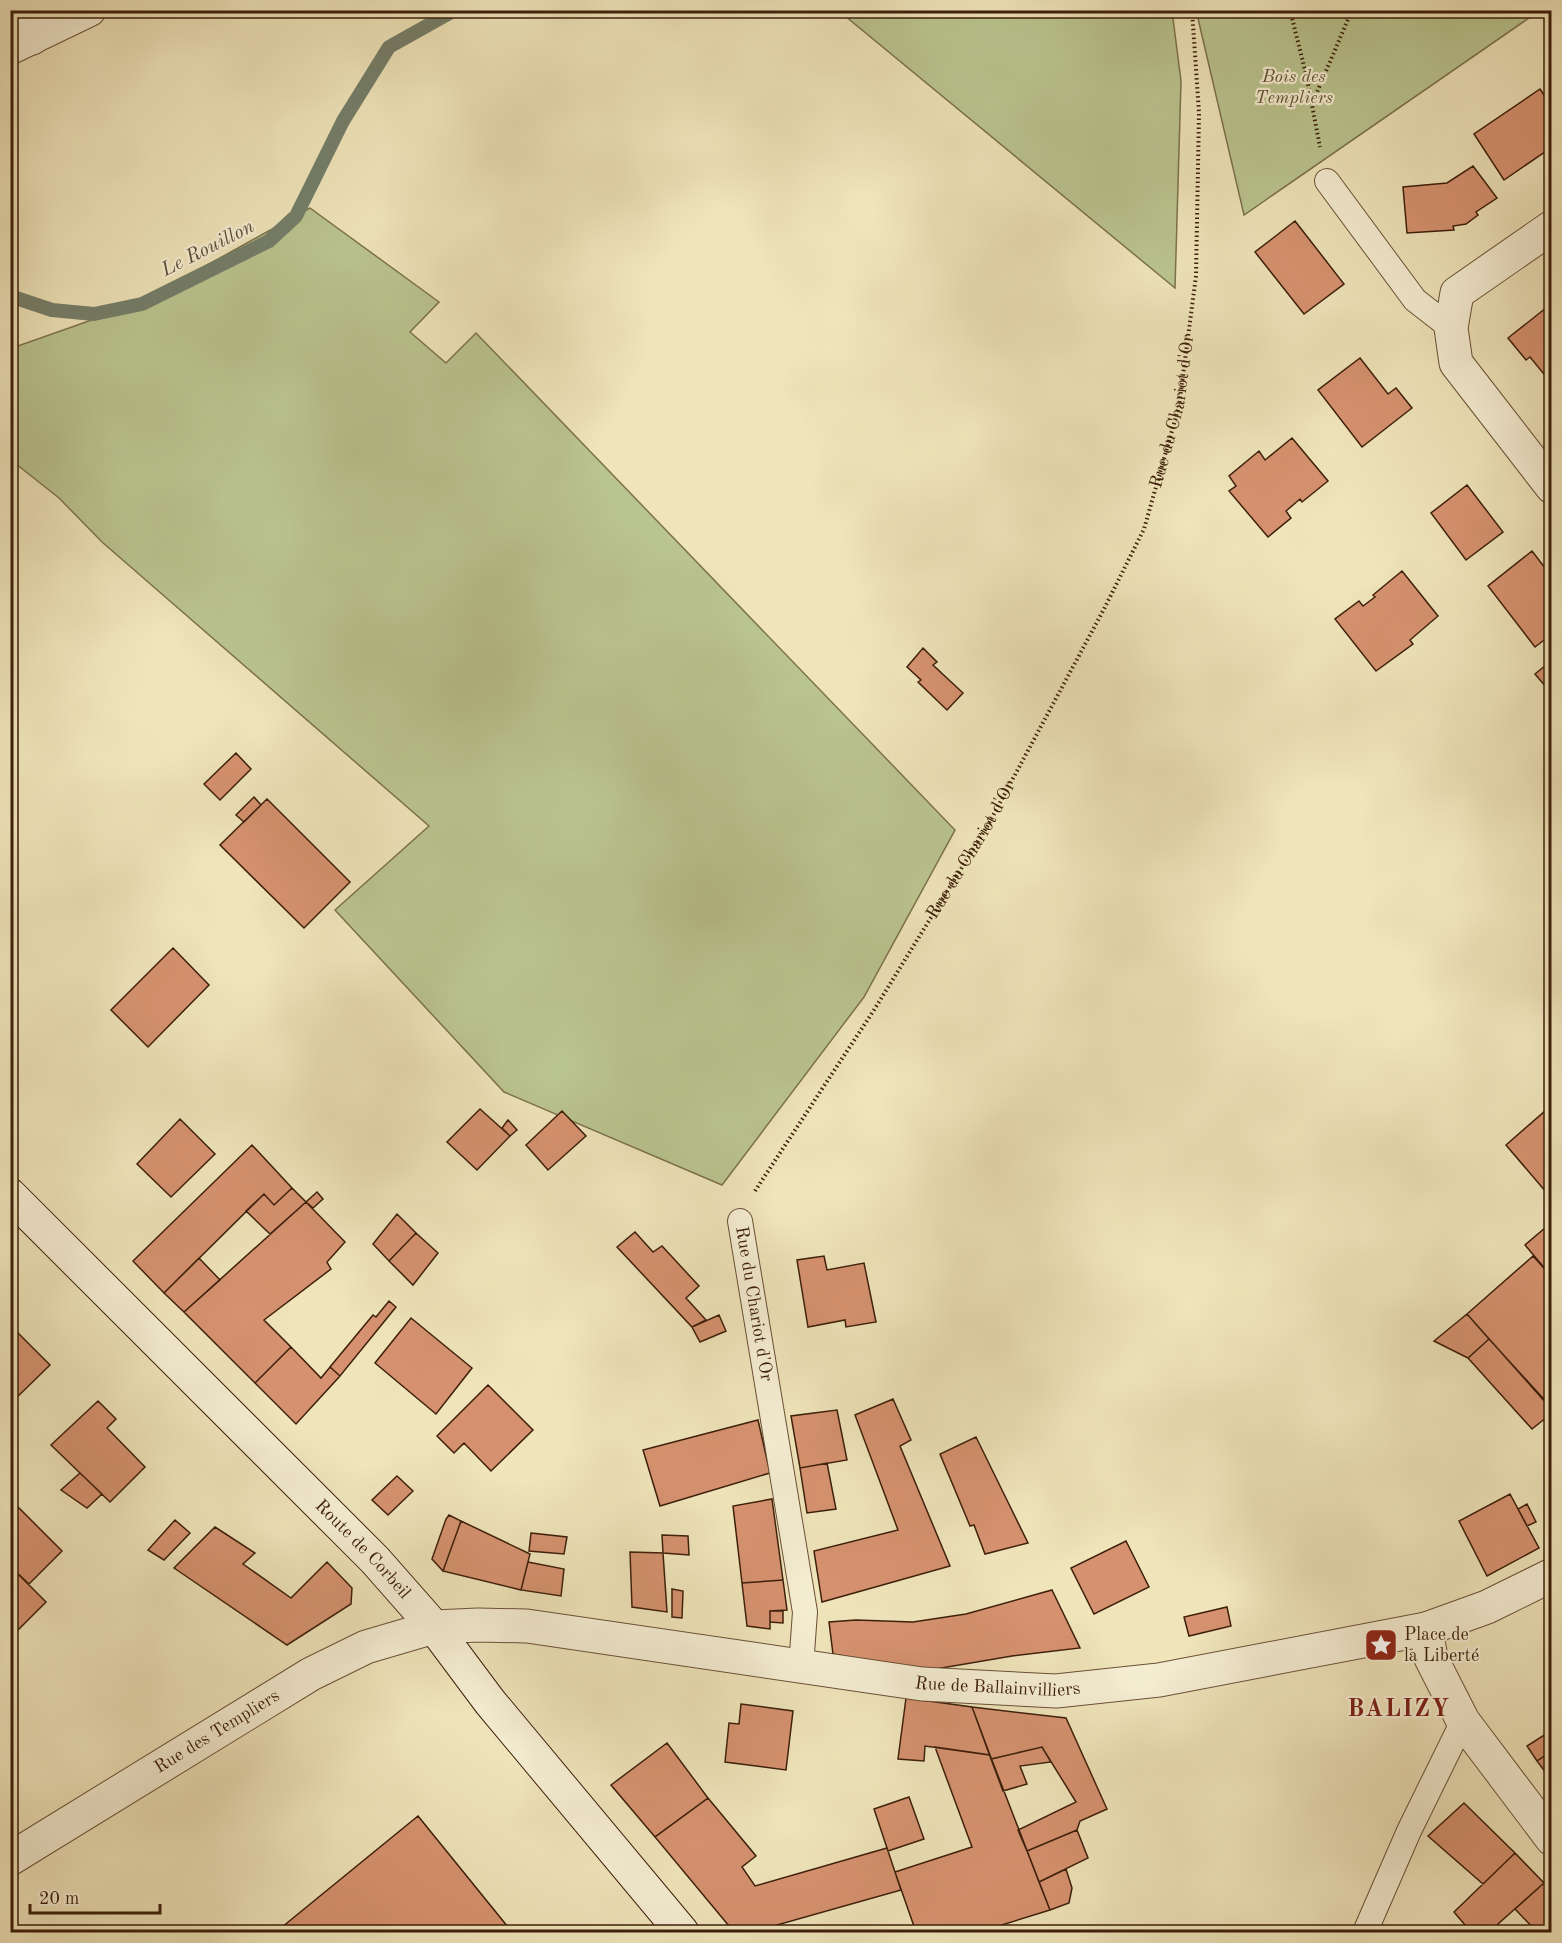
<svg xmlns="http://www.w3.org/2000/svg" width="1562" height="1943" font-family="'Old Standard TT',serif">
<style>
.green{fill:#bac48f;stroke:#7c724c;stroke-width:1.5}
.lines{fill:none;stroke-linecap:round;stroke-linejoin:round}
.stream{stroke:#757f6a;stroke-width:14}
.building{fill:#d69270;stroke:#3d1f0a;stroke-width:1.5}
.service-casing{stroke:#6a5036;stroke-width:26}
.minor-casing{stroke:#6a5036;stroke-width:35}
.tertiary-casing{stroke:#6a5036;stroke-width:35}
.secondary-casing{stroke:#3d1f0a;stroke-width:35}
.path{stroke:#3d1f0a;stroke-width:4;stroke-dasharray:1.5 3;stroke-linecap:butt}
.service{stroke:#f5edd2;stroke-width:24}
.minor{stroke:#f5edd2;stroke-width:33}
.tertiary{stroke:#f5edd2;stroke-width:33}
.secondary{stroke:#f5edd2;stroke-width:33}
.labels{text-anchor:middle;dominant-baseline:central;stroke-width:4.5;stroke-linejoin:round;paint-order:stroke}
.park-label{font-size:18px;font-style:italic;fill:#625132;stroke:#f5edd2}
.street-label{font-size:18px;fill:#3d1f0a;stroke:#f5edd2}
.poi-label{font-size:18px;fill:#3d1f0a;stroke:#f5edd2;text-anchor:start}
.water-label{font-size:20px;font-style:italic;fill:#594f3a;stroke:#f5edd2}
.district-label{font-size:24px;font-weight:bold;letter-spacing:1.5px;fill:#7a1f14;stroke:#f5edd2}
</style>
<rect width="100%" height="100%" fill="#efe4ba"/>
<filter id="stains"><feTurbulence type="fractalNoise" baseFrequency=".00333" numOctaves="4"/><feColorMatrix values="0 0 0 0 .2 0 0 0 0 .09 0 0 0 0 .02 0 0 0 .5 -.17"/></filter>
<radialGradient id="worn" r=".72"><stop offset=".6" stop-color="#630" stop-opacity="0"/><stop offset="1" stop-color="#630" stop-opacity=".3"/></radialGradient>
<path class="green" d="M1196,10H1539V11L1244,215Z
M839,11H1172L1181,81L1175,288Z
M310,208L439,302L410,332L446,363L476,333L955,830L864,997L722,1185L504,1092L335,910L429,826L102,542L59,498L11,460L10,340L18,346L137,304Z"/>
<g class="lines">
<path class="stream" d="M10,296L52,310L94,314L142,304L269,241L296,216L343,121L389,47L455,10"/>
</g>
<path class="building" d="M1540,89L1552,107V147L1504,180L1474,134Z
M1473,166L1497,198L1476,212L1478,215L1466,224L1453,226L1454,230L1407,233L1403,187L1447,183Z
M1295,221L1344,284L1304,314L1255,252Z
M1551,304L1552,305V384L1530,357L1526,360L1508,338Z
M1360,358L1388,394L1396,388L1412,408L1362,447L1318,390Z
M1292,438L1328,481L1302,502L1300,499L1286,511L1291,518L1268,537L1229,491L1236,486L1229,476L1259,451L1265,460Z
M1467,485L1503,532L1466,560L1431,513Z
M1532,551L1552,577V634L1535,647L1488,586Z
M1402,571L1438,616L1410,640L1413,644L1376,671L1335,619L1359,601L1363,606L1375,597L1373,595Z
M923,648L937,662L933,665L963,693L947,710L918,682L921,680L907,667Z
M1552,660V694L1535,674Z
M236,753L251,769L220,800L204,784Z
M254,797L261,805L244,822L236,815Z
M267,799L350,882L304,928L220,845Z
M173,948L209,985L148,1047L111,1010Z
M1552,1105V1199L1506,1145Z
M480,1109L510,1136L477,1170L447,1142Z
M562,1111L586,1136L548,1170L526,1145Z
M180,1119L215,1154L171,1197L137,1164Z
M508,1120L517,1130L510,1136L502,1128Z
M252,1145L292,1188L274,1205L264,1194L164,1293L133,1261Z
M292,1188L306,1202L270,1234L246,1211L264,1194L274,1205Z
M317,1192L323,1199L313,1208L306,1202Z
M306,1202L345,1242L327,1262L331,1269L264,1320L291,1347L255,1383L184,1312Z
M397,1214L416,1233L389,1261L373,1244Z
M1552,1222V1277L1525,1245Z
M635,1232L653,1252L662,1246L699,1286L686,1298L706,1320L692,1327L617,1247Z
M416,1233L438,1253L413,1285L389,1261Z
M824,1256L827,1270L864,1263L876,1322L846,1327L845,1320L808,1327L797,1260Z
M1533,1256L1552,1277V1398L1546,1403L1467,1314Z
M199,1258L220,1280L184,1312L164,1293Z
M389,1301L396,1307L340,1376L330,1367L373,1315L376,1317Z
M1467,1314L1489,1339L1468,1358L1434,1341Z
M719,1315L726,1331L700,1342L692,1327Z
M411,1318L472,1368L436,1414L375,1363Z
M10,1325L50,1365L10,1404Z
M1489,1339L1552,1408V1413L1532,1429L1468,1358Z
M291,1347L321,1378L330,1367L340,1376L296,1424L255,1383Z
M488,1385L533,1430L491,1471L464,1443L454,1453L437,1436Z
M893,1399L911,1440L900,1446L950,1566L822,1602L814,1551L898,1530L855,1415Z
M98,1401L116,1419L107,1428L145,1467L110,1502L51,1445Z
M837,1410L847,1460L800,1468L791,1416Z
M758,1420L770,1473L660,1506L643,1450Z
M976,1437L1028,1543L985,1554L974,1525L970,1526L940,1454Z
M827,1463L836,1509L807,1513L800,1468Z
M80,1473L102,1494L87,1508L61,1490Z
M397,1476L413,1491L388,1515L372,1500Z
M1510,1494L1539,1548L1487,1576L1459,1521Z
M10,1499L62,1551L29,1584L10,1566Z
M772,1499L783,1580L742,1583L733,1506Z
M1527,1504L1536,1522L1527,1526L1518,1509Z
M449,1515L461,1521L443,1571L432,1559L446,1519Z
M175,1520L190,1533L164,1560L148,1550Z
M461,1521L530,1554L521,1590L443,1571Z
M215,1527L255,1553L243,1564L291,1598L327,1562L352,1588L351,1604L287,1645L174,1568Z
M531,1533L567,1537L564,1554L529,1551Z
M662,1535L688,1536L689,1555L663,1553Z
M1126,1541L1149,1587L1094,1614L1071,1568Z
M630,1552L663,1553L667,1612L632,1607Z
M528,1562L564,1569L561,1596L521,1590Z
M10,1566L46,1602L10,1638Z
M783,1580L787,1610L770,1611V1629L747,1626L742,1583Z
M672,1589L683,1591L682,1618L672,1617Z
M1052,1590L1080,1648L1012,1656L924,1671L833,1654L829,1622L856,1620L913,1622L966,1614Z
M1227,1607L1231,1626L1189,1636L1184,1617Z
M770,1611H783V1623L770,1622Z
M906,1698L972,1707L990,1755L925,1746L924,1761L898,1759Z
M741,1704L793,1711L786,1770L725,1762L729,1723L739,1724Z
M972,1707L1066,1718L1107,1809L1080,1821L1077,1830L1027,1851L1018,1830L1076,1802L1042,1747L991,1759Z
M1552,1730V1751L1537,1761L1527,1746Z
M667,1743L708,1798L655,1837L611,1785Z
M935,1747L990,1755L1050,1910L979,1932H916L895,1872L972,1847Z
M1042,1747L1051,1762L1020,1766L1027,1784L1003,1791L991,1759Z
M1552,1751V1781L1537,1761Z
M909,1797L924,1839L888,1851L874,1809Z
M708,1798L756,1856L742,1867L755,1886L887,1848L901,1890L752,1932H734L655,1837Z
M1464,1803L1515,1853L1483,1884L1428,1836Z
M418,1816L512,1932H276Z
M1077,1830L1088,1858L1039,1882L1027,1851Z
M1515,1853L1544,1883L1489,1932H1471L1454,1912Z
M1066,1869L1072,1888L1069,1903L1050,1910L1039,1882Z
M1544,1883L1552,1891V1932H1537L1515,1909Z"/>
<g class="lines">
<g class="service-casing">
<g id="service">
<path d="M1327,181L1415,300L1451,328"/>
<path id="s2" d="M740,1221L805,1612L801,1667"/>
<path d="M1365,1932L1409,1831L1463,1721"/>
</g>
</g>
<g class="minor-casing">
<g id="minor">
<path d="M18,10L32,38"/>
<path d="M10,48L89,10"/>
<path d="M1552,227L1457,293L1451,328L1456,363L1552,487"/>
<path id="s3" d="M434,1627L478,1625L527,1626L922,1684L1056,1691L1159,1680L1426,1629L1487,1607L1552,1575"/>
<path d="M1426,1629L1431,1658L1463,1721L1552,1839"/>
</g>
</g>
<g class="tertiary-casing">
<g id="tertiary">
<path id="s4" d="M10,1859L311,1674L366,1647L434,1627"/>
</g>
</g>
<g class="secondary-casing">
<g id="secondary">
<path id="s5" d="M10,1195L375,1560L434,1627L490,1702L682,1932"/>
</g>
</g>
<g class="path">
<path d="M1290,10L1306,74L1320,147"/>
<path d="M1312,104L1352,10"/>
<path id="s1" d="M755,1191L874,1010L988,825L1104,609L1144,529L1179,406L1196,276L1199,113L1192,10"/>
</g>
<use href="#service" class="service"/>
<use href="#minor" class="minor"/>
<use href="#tertiary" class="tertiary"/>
<use href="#secondary" class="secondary"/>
</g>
<defs>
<g id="sight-square" transform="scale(1.725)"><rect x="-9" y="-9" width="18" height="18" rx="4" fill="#8f2418" stroke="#f5edd2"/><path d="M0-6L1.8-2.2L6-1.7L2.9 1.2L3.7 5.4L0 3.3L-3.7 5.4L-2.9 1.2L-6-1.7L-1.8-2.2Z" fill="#fff"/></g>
</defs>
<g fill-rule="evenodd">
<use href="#sight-square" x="1381" y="1645"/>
</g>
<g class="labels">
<g class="park-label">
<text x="1294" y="77">Bois des<tspan x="1294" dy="21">Templiers</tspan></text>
</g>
<g class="street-label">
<text stroke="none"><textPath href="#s1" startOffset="890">Rue du Chariot d'Or</textPath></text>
<text stroke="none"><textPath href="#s1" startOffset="404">Rue du Chariot d'Or</textPath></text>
<text stroke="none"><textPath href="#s2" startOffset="84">Rue du Chariot d'Or</textPath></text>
<text stroke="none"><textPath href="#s5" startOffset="500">Route de Corbeil</textPath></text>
<text stroke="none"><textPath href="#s3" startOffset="568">Rue de Ballainvilliers</textPath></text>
<text stroke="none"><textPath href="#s4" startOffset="243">Rue des Templiers</textPath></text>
</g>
<g class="poi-label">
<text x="1404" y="1635">Place de<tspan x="1404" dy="21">la Liberté</tspan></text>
</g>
<g class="water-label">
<text transform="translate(208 249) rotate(-27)">Le Rouillon</text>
</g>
<g class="district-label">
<text x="1399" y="1710">BALIZY</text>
</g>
</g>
<rect width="1562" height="1943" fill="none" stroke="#efe4ba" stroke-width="36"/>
<rect x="12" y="12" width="1538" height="1919" fill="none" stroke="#3d1f0a" stroke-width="3"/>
<rect x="18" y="18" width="1526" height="1907" fill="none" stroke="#3d1f0a" stroke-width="1.5"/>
<path d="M30 1904v9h130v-9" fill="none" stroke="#3d1f0a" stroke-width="3"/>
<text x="39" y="1904" font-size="18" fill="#3d1f0a" stroke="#f5edd2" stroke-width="4.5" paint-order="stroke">20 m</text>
<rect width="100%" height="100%" filter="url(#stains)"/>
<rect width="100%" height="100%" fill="url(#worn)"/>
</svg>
